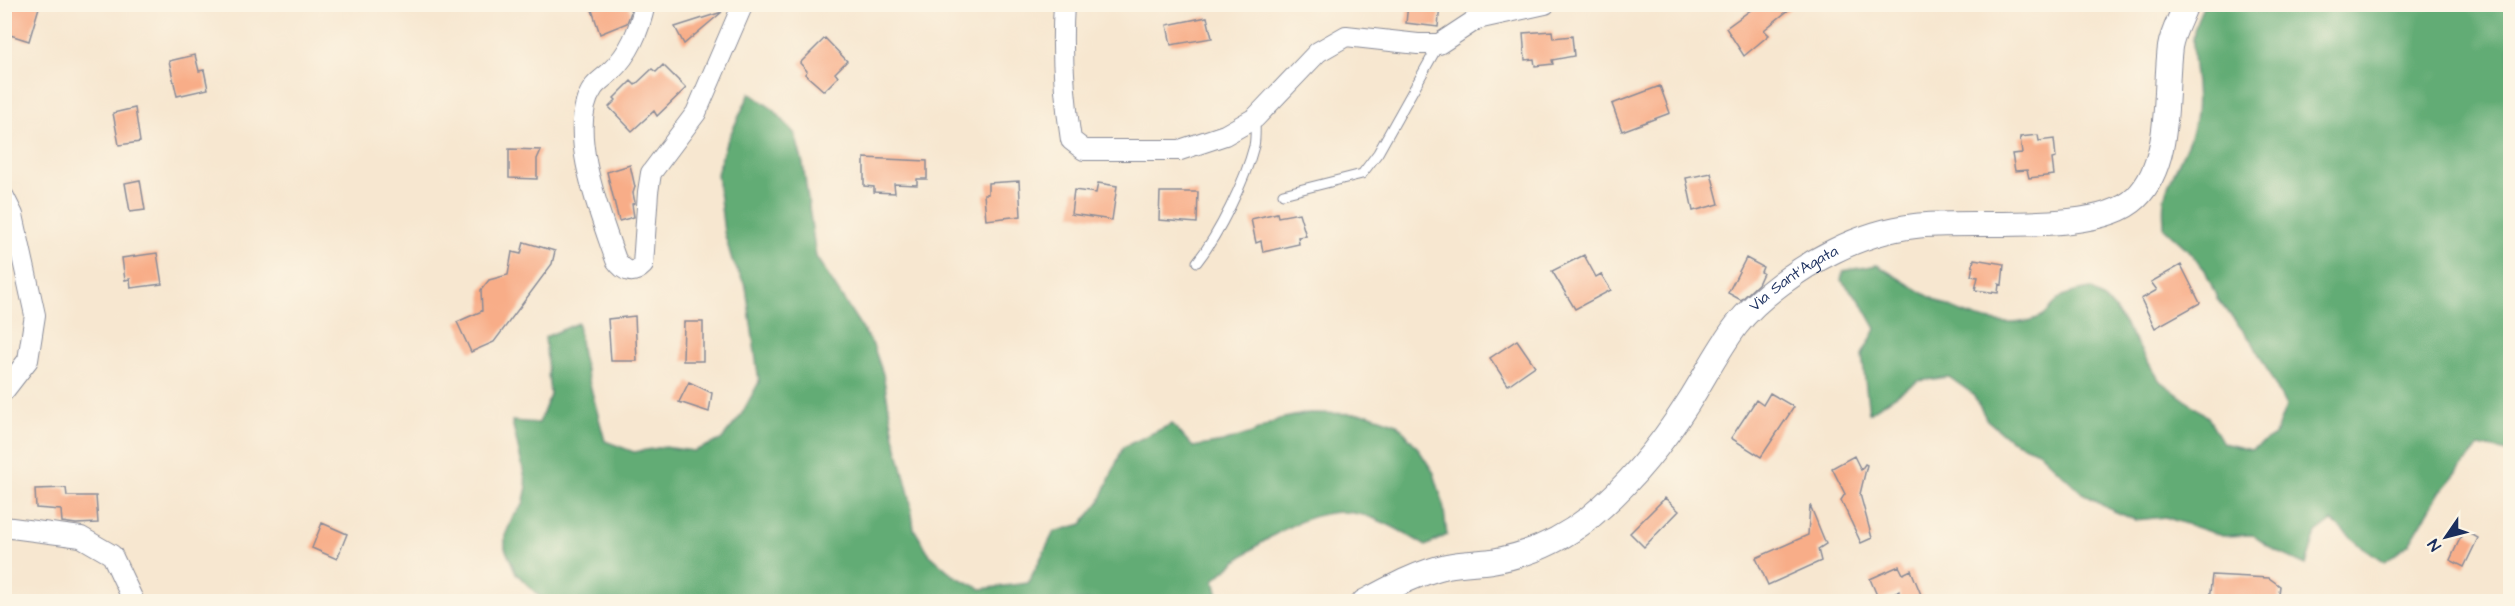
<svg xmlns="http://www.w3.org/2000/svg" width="2515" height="606" font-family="'Architects Daughter',sans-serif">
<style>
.forest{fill:#62ac75;stroke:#3e6e6a;stroke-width:1.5}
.building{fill:#f8ad88}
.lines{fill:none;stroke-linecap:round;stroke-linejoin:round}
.service-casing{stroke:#898b97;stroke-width:11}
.minor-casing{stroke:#898b97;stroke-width:22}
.tertiary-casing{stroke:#898b97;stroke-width:26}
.service{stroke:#fff;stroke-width:9}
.minor{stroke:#fff;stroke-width:20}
.tertiary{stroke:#fff;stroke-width:24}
.labels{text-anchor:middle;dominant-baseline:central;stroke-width:4.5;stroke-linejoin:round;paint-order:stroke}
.street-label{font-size:16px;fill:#1b2f5e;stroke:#fcf5e5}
</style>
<rect width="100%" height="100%" fill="#fcf5e5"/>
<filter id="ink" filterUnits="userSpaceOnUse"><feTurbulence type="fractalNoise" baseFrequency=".0167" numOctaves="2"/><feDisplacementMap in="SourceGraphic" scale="12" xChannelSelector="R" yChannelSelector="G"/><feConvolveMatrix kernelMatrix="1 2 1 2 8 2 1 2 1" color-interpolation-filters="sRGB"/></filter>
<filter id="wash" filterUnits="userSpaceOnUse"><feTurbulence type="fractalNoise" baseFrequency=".008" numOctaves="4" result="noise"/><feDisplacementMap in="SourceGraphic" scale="24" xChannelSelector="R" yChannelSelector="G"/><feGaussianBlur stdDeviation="1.35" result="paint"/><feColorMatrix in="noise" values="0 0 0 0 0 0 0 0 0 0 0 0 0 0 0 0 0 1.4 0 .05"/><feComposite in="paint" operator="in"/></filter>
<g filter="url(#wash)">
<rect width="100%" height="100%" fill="#f7e7d0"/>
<path class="forest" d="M2204,5H2510V456L2508,452L2479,446L2440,492L2409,544L2385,562L2362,547L2332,521L2316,533L2306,565L2276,551L2252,535L2222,536L2165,517L2135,520L2107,508L2081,492L2038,451L2011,440L1987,420L1973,394L1949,377L1918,381L1869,413L1862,355L1876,329L1861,302L1841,280L1843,271L1877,265C1920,291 1988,340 2040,317C2048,314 2053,304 2060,298C2067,292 2082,291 2091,289L2114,308L2160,381L2208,417L2223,443L2251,450L2275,435L2286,406L2253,343L2217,298L2205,270L2186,248L2164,228C2164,218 2162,205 2165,195C2174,167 2192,144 2196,113C2201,73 2181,46 2204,5Z
M750,93L774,110L795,134L803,164L816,257L873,345L883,374L894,436L910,498L914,529L930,555L953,575L981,589L1028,583L1054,532L1082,524L1100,501L1123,447L1172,424L1193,447L1223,442L1252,433L1279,419L1309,413L1368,414L1397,424L1417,447L1434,473L1443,503L1447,535L1426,546C1403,532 1369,511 1341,512C1297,513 1246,551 1214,580L1219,601H544L516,573L505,548V536L513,517L523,505L527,487L512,421L539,423L550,395L545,337L578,323L582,355L605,441L634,452L664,447L694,451L721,440L740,417L759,382L746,287L732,260L724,232L717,174L725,146Z"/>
<g id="blocks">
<path class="building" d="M4,4H40L29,41L4,33Z
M590,4H628L631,12L627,23L600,34Z
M1408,4H1440L1438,27L1406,23Z
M1759,4H1796L1764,30L1769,35L1744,56L1726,28Z
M722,12L684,44L675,27Z
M1207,17L1212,38L1171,45L1167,25Z
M1552,31L1553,38L1572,36L1574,56L1552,60L1553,64L1535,66L1534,59L1525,60L1523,33Z
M825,38L847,61L835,73L838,77L824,91L805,74L807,71L800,63Z
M195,55L199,71L204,70L208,89L177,96L169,61Z
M663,65L686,88L657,116L654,111L632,131L609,107L616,100L614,98L631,81L635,85L652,69L656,72Z
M1660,86L1670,113L1622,131L1612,104Z
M135,108L140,142L119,145L113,113Z
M2038,135L2039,141L2054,139L2056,158L2052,159L2054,175L2029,178L2027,170L2015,171L2012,154L2022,153L2020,137Z
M509,149L541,150L537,159V179L509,178Z
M864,158L927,161V179H917V185L894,184L895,193L874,192V187L864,186Z
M630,165L635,187L633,193L635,203L632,204L634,217L619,221L607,172Z
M1711,173L1719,204L1693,211L1686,178Z
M140,180L145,210L130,212L125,183Z
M1019,181L1021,216L986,220L984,194H988V183Z
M1098,183L1117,186L1112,220L1071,214L1074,190L1096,193Z
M1160,192H1198L1197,223L1159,220Z
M1277,213L1278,217L1299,213L1306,236L1298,237L1299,244L1263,252L1261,241L1256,243L1251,219Z
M524,242L555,251L552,264L494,342L471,352L457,322L482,311L481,290L489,280L508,275L512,252L521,254Z
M157,253L162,284L131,288L130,279L125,280L122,258Z
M1584,255L1596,277L1601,274L1611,290L1575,309L1552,271Z
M1746,258L1763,267L1761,272L1763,273L1758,284L1741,300L1728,293Z
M1974,259L2004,264L2002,285L1999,284L1998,293L1975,290L1978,277L1971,276Z
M2181,265L2200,303L2155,328L2141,299L2157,290L2151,282Z
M635,316L637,361H611L608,319Z
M684,322H703V361H683Z
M1517,340L1535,366L1508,385L1490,358Z
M689,382L712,393L709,412L679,402Z
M1770,393L1794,407L1761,457L1731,438L1756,400L1763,405Z
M1854,456L1861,470L1865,464L1867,465L1860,494L1872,538L1861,543L1841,500L1845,494L1832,468Z
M66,488L67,496H96L98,523L76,524L62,522L61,510L36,508L35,489Z
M1665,498L1679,511L1644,547L1630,533Z
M1810,505L1826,544L1818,549L1821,561L1768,585L1756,558L1808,535Z
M322,523L347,534L337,559L312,548Z
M2464,530L2478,538L2464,567L2450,560Z
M1899,566L1903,574L1911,570L1924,602H1900L1899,591L1879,600L1870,579Z
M2212,575L2269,578L2280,586L2278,602L2209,601Z"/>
</g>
</g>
<g filter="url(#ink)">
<use href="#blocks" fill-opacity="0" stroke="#898b97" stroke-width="1.5"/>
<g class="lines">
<g class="service-casing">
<path id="service" d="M1283,194L1362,174L1378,153L1439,44
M1197,262C1219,234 1245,181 1254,146C1256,137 1255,127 1255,118"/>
</g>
<g class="minor-casing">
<path id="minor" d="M645,4C639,31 630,53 610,72C604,78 597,82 593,88C565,128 601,217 616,260C624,271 632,276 643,265L648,192L651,173L696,113L743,4
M1064,4C1061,50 1064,95 1071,140L1084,150H1180L1225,135L1255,118L1318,52L1346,36L1418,44H1439L1477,19L1545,4
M4,197L13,215L35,315L28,360L4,391
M4,527L81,537L112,555L134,602"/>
</g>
<g class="tertiary-casing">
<g id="tertiary">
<path id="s1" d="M1364,602C1392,587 1417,573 1447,566C1462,563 1477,563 1492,561C1529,555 1560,541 1589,518C1629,485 1660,447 1688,403C1704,378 1718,350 1736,326C1758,297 1801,267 1834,251C1858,239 1888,229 1915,226C1969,219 2097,236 2136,198C2173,162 2164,92 2170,47C2172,33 2181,18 2186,4"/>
</g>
</g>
<use href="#service" class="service"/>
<use href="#minor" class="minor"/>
<use href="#tertiary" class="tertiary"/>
</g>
</g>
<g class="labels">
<g class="street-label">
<text stroke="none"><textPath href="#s1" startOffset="562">Via Sant'Agata</textPath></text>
</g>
</g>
<rect width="2515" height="606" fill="none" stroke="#fcf5e5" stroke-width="24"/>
<g transform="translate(2446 537) rotate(235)" stroke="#fcf5e5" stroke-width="4.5" paint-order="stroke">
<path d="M0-4.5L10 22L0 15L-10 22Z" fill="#1b2f5e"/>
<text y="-9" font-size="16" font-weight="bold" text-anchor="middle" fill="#1b2f5e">N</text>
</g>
</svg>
